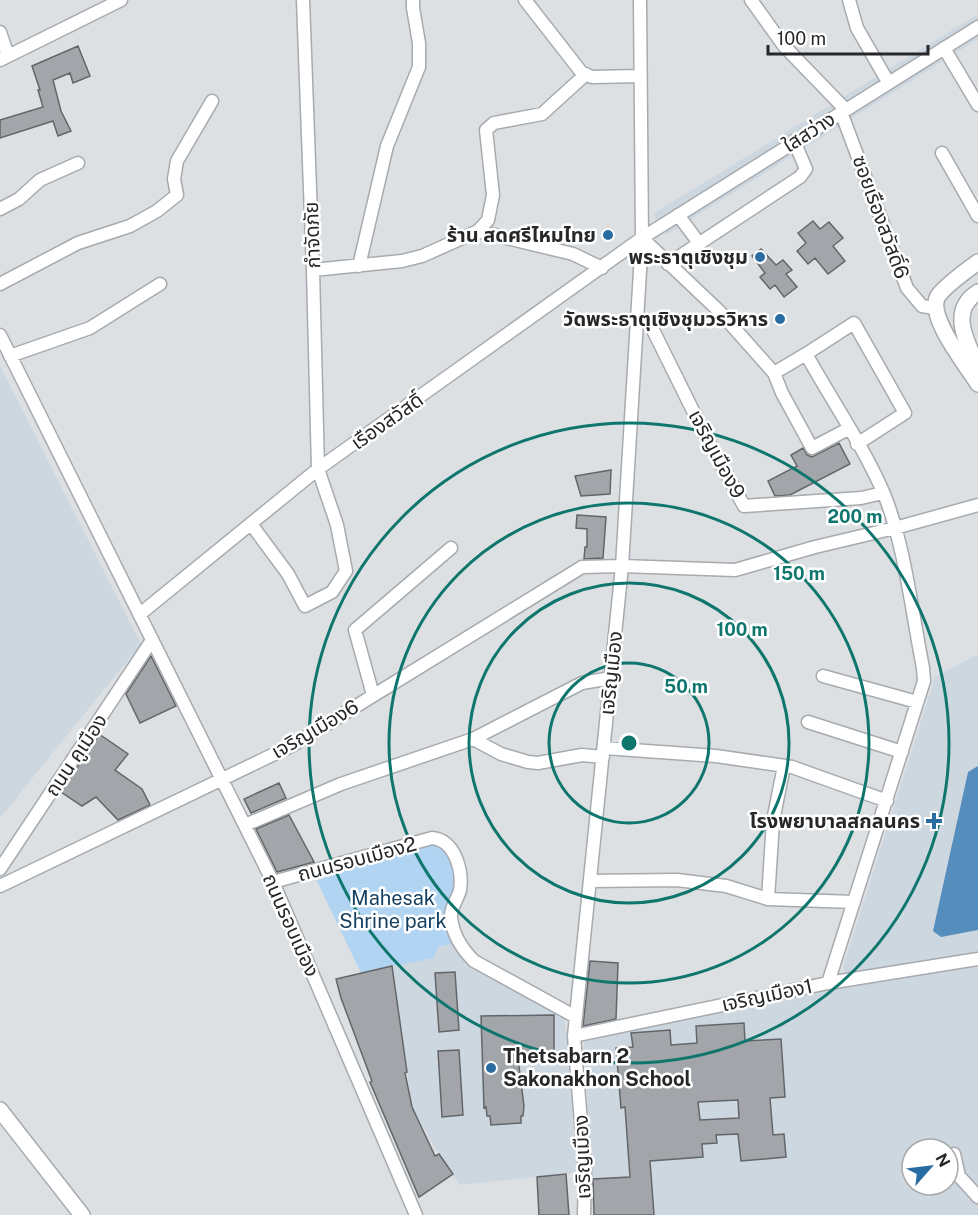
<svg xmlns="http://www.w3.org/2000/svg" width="978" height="1215" font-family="'Public Sans','Noto Sans Thai',sans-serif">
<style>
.built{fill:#cdd7e0;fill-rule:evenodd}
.green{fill:#b1d4f3}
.water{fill:#558dbd}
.building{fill:#a2a5a9;stroke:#636669;stroke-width:1.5;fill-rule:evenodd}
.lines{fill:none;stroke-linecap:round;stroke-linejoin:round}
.minor-casing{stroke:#a7aaae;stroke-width:15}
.major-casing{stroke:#a7aaae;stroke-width:18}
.minor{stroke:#fff;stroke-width:12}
.major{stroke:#fff;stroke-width:15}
.ring{fill:none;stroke:#0f766e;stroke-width:3}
.poi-dot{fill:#296ca2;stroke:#fff;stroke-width:2}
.labels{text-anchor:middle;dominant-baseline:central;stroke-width:5;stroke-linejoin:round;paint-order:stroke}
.street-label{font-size:20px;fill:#252728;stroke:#fff}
.poi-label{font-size:20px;font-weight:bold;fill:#252728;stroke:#fff;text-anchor:end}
.park-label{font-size:20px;fill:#133e5f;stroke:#fff}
.centre{fill:#0f766e;stroke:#fff;stroke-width:3}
.ring-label{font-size:18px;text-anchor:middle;font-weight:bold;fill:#0f766e;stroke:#fff;stroke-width:5;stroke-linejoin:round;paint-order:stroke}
</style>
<rect width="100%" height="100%" fill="#dce0e3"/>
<path class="built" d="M978,14V39L666,235L653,214Z
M0,366L141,644L0,818Z
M978,654V1215H593L584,1042L843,983L844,964L935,677ZM912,1149H948V1185H912Z
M458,942L473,964L564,1016L585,1172L460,1185L435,1148L412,1107L392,966L433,958L438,947Z"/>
<path class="green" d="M441,839L457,859L461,883L451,910L458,942L438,947L434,958L361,973L313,873Z"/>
<path class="water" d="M978,766V930L941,937L933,931L968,772Z"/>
<path class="building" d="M78,46L90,76L73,83L70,73L53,80L61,111L71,131L58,136L53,121L0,138V120L43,107L38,90H40L32,66Z
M813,221L820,229L829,222L843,238L833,246L845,261L828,274L815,258L808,264L797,251L806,243L798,233Z
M761,249L776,265L783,260L792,270L786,274L797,287L784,297L775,285L770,289L760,277L765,273L752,256Z
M839,443L850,464L790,495L775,496L768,481L797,466L791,455L803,448L807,455L812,457Z
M611,470L610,494L581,496L575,476Z
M577,515L606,517L603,558L584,559L585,547H587V529L576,528Z
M151,656L176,706L140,723L126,694Z
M99,734L128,754L115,770L142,789L150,805L118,820L96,797L82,806L61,792Z
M279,783L286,798L251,813L244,799Z
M289,815L314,862L277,872L256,829Z
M590,961L618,963L616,1019L583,1026Z
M392,966L407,1072L405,1073L412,1107L435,1156L439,1154L453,1174L419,1197L370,1082L372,1081L341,998L336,979Z
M455,972L459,1030L439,1032L435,973Z
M554,1015V1057L518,1058L524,1106L523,1116H521V1123L491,1125L490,1116H487L486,1107L484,1108L481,1016Z
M744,1023L745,1041L781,1039L785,1097L770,1098L773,1135L784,1134L786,1157L741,1161L738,1134L716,1135L717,1143L702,1144L703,1157L650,1161L654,1215H594L593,1179L630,1177L625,1107L621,1108L616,1048L633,1047L631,1033L670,1030L671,1045L697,1043L696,1026ZM738,1100L739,1118L700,1120L698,1102Z
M459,1050L463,1115L442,1117L438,1051Z
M566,1174L569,1215H539L537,1177Z"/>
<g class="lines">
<g class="minor-casing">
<path id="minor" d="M525,0L582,73L592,77L640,76
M751,0L784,46L845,109
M849,0L857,28L888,82
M0,32L8,56
M944,48L978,105
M0,60L121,0
M841,112L907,288L922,306L935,308
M942,153L978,216
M0,209L19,199L40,180L78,163
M678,215L699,243
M478,231L488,220L493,195L486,130L494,123L542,114L586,74
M642,238L719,311L774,373L806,354C831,399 864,447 884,494C905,546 912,613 923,668L924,681L828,983
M668,264L800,177L806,169L794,141
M359,266L387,146L419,67V43L413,8V0
M313,270L402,261L422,256L478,231L573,254L602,268
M0,284L78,243L130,226L157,211L177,195L174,179L177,161L212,101
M637,317L649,322L705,435L744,506L861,498L883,493
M0,335L273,882L416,1215
M806,354L854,323L905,413L857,444
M10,356L90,328L160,284
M774,373L782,393L812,448L848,429
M251,524L288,574L305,606L332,592L346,571L337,525L318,469L313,270L303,0
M140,614L318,469L642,238L978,27
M823,676L917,702
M373,695L355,630L451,548
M808,722L902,752
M473,739L501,754L528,762L538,763L582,755L603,757
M604,748L716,756L792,767L887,801
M784,766L773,821L768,899L854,902
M245,825L341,784L473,739L582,683L611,678
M0,869L152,640
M590,881L677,880L726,886L768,899
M273,882L432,838C455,840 463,871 460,890C458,899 451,906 451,916C452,933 462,949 474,961L576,1017
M0,886L293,745L582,567L622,566L735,570L815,547L895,528L978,505
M574,1036L828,983L978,959
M954,1154L959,1176L978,1197
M584,1215L585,1172L574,1036L622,566L642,238L640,0"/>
</g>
<g class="major-casing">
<path id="major" d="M978,262C967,270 946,285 938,296C926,316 967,366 978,384
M978,292C948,311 967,342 978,367
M0,1110L82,1215"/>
</g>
<use href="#minor" class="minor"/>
<use href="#major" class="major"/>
</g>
<g class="ring">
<circle cx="629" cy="743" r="80"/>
<circle cx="629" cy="743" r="160"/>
<circle cx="629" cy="743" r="240"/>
<circle cx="629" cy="743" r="320"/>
</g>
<g class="poi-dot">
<circle cx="608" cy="235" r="6"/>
<circle cx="760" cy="257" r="6"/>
<circle cx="780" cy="319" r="6"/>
<path d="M931 812h6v6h6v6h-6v6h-6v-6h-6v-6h6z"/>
<circle cx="491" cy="1068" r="6"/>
</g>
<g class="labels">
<g class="street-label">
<text transform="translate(809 132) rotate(-32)">ใสสว่าง</text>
<text transform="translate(881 217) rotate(70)">ซอยเรืองสวัสดิ์6</text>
<text transform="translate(312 235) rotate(-92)">กำจัดภัย</text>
<text transform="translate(387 421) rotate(-35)">เรืองสวัสดิ์</text>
<text transform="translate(717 454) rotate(62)">เจริญเมือง9</text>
<text transform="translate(611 673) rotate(-84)">เจริญเมือง</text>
<text transform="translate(315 729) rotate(-30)">เจริญเมือง6</text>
<text transform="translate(76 755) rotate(-56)">ถนน คูเมือง</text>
<text transform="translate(357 859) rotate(-15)">ถนนรอบเมือง2</text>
<text transform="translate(291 925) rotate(66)">ถนนรอบเมือง</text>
<text transform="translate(767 995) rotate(-12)">เจริญเมือง1</text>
<text transform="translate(582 1157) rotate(-92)">เจริญเมือง</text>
</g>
<g class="poi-label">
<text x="596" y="235">ร้าน สดศรีไหมไทย</text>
<text x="748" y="257">พระธาตุเชิงชุม</text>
<text x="768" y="319">วัดพระธาตุเชิงชุมวรวิหาร</text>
<text x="920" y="821">โรงพยาบาลสกลนคร</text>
<text x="503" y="1056" text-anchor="start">Thetsabarn 2<tspan x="503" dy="23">Sakonakhon School</tspan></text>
</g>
<g class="park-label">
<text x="393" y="898">Mahesak<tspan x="393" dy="23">Shrine park</tspan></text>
</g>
</g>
<circle cx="629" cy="743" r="9" class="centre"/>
<g class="ring-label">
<text x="855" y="523">200 m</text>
<text x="799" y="580">150 m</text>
<text x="742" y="636">100 m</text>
<text x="686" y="693">50 m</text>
</g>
<g transform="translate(930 1167) rotate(62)"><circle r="28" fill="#ffffff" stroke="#a8a9a9" stroke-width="1.5"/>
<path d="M0-4.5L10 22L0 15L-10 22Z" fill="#296ca2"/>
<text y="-9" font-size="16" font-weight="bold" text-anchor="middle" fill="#252728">N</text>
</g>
<path d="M768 45v9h160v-9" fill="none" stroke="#252728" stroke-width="3"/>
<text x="777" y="45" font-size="18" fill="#252728" stroke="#ffffff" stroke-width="4.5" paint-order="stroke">100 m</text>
</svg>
